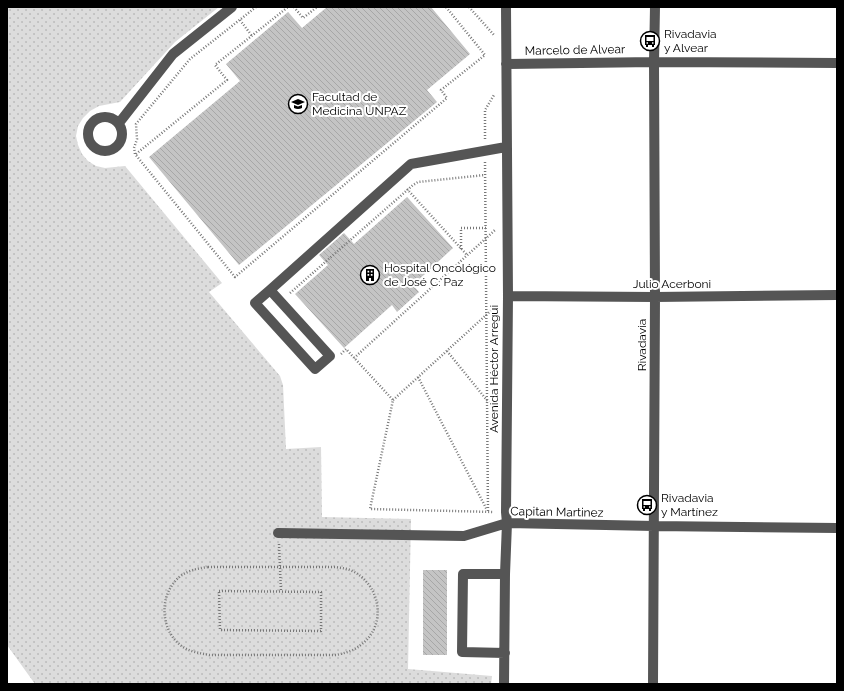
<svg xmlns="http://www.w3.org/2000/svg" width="844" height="691" font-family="Raleway,sans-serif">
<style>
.park{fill:url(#park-dots)}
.building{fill:url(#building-back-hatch)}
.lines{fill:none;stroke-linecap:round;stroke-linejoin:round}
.path{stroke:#777;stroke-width:2.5;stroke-dasharray:1 2;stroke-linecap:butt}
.minor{stroke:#555;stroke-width:10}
.labels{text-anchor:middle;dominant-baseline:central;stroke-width:4;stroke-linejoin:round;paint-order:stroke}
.poi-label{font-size:12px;fill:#000;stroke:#fff;text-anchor:start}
.street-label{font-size:12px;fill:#000;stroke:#fff}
</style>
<defs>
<pattern id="park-dots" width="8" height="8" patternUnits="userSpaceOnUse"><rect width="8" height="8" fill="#dcdcdc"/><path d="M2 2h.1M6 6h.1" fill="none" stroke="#bbb" stroke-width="1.8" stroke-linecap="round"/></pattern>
<pattern id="building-back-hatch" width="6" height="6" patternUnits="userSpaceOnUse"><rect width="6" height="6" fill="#c4c4c4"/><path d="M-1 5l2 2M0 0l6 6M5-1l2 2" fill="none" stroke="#a7a7a7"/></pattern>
</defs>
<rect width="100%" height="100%" fill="#fff"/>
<path class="park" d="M7,7H219L175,42L120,102L99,106L90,111L83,118L78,126L76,136L78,145L82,154L88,161L96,166L105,168L125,166L222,283L209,292L280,376L283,385L286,449L321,447L322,517L411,519L408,669L492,676L491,684H35L7,645Z"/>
<path class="building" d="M327,7H431L470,54L427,90L437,102L239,265L149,157L240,81L226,64L288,12L302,28Z
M407,197L453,248L413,285L419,292L397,312L392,305L344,348L295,294L328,265L319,255L344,233L354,244Z
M423,570H447V655H423Z"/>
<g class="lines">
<path class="path" d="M256,7L190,59L136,124L137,139L134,148L135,154L235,277L447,98L441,90L485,55L446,7
M294,7L303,18L317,7
M469,7L494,35
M240,20L252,36
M485,139V110L494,95
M136,154L227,80L215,65L288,7
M485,162L488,512
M407,189L467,255
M461,249V228H486
M290,293L413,185L418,182L485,175
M447,351L494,409
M341,354L346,349L393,400L370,509L494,512
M354,358L495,230
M418,377L487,510
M393,400L496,306
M279,544L281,592
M208,567H335C340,568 345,568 350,570C380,582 388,624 362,644C354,651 345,653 336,655H209C200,653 191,652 183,647C159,631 158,592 182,575C190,570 199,568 208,567Z
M219,591L321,592V631L220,630Z"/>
<path class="minor" d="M506,64L654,62L837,63
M88 134a17 17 0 1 1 34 0a17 17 0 1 1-34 0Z
M119,123L173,54L232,7
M270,290L330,356L315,369L255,303L270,290L411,164L506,147
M508,296L655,297L837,295
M278,533L464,536L507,523L654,526L837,528
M505,653L462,652L463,574H505
M504,684L505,574L507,523L506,512L508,296L506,7
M653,684L655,297L654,62L655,7"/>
</g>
<defs>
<g id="bus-ring" transform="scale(1)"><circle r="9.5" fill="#fff" stroke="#000" stroke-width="1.5"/><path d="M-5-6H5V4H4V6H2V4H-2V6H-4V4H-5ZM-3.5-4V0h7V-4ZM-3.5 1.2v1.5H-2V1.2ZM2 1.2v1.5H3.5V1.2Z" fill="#000"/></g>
<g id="university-ring" transform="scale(1)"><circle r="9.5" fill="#fff" stroke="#000" stroke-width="1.5"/><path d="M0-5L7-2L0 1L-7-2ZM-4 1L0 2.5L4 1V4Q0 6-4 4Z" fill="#000"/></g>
<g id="building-ring" transform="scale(1)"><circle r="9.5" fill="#fff" stroke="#000" stroke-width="1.5"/><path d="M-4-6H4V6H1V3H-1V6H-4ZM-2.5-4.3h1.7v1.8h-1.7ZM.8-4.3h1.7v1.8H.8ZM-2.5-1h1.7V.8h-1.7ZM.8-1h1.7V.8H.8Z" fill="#000"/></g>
</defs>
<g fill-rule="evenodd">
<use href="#bus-ring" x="650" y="41"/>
<use href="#university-ring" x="298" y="104"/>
<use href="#building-ring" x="370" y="275"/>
<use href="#bus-ring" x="647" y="505"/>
</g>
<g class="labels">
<g class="poi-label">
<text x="664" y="34">Rivadavia<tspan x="664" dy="14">y Alvear</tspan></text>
<text x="312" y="97">Facultad de<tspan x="312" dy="14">Medicina UNPAZ</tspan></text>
<text x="384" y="268">Hospital Oncológico<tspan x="384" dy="14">de José C. Paz</tspan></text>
<text x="661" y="498">Rivadavia<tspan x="661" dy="14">y Martínez</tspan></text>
</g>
<g class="street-label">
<text transform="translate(575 50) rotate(-1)">Marcelo de Alvear</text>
<text x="672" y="284">Julio Acerboni</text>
<text transform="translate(642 345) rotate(-90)">Rivadavia</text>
<text transform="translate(494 369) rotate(-90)">Avenida Héctor Arregui</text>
<text transform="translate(557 512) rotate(1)">Capitan Martinez</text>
</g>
</g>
<rect width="844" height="691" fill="none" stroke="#000000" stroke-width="16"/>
</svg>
